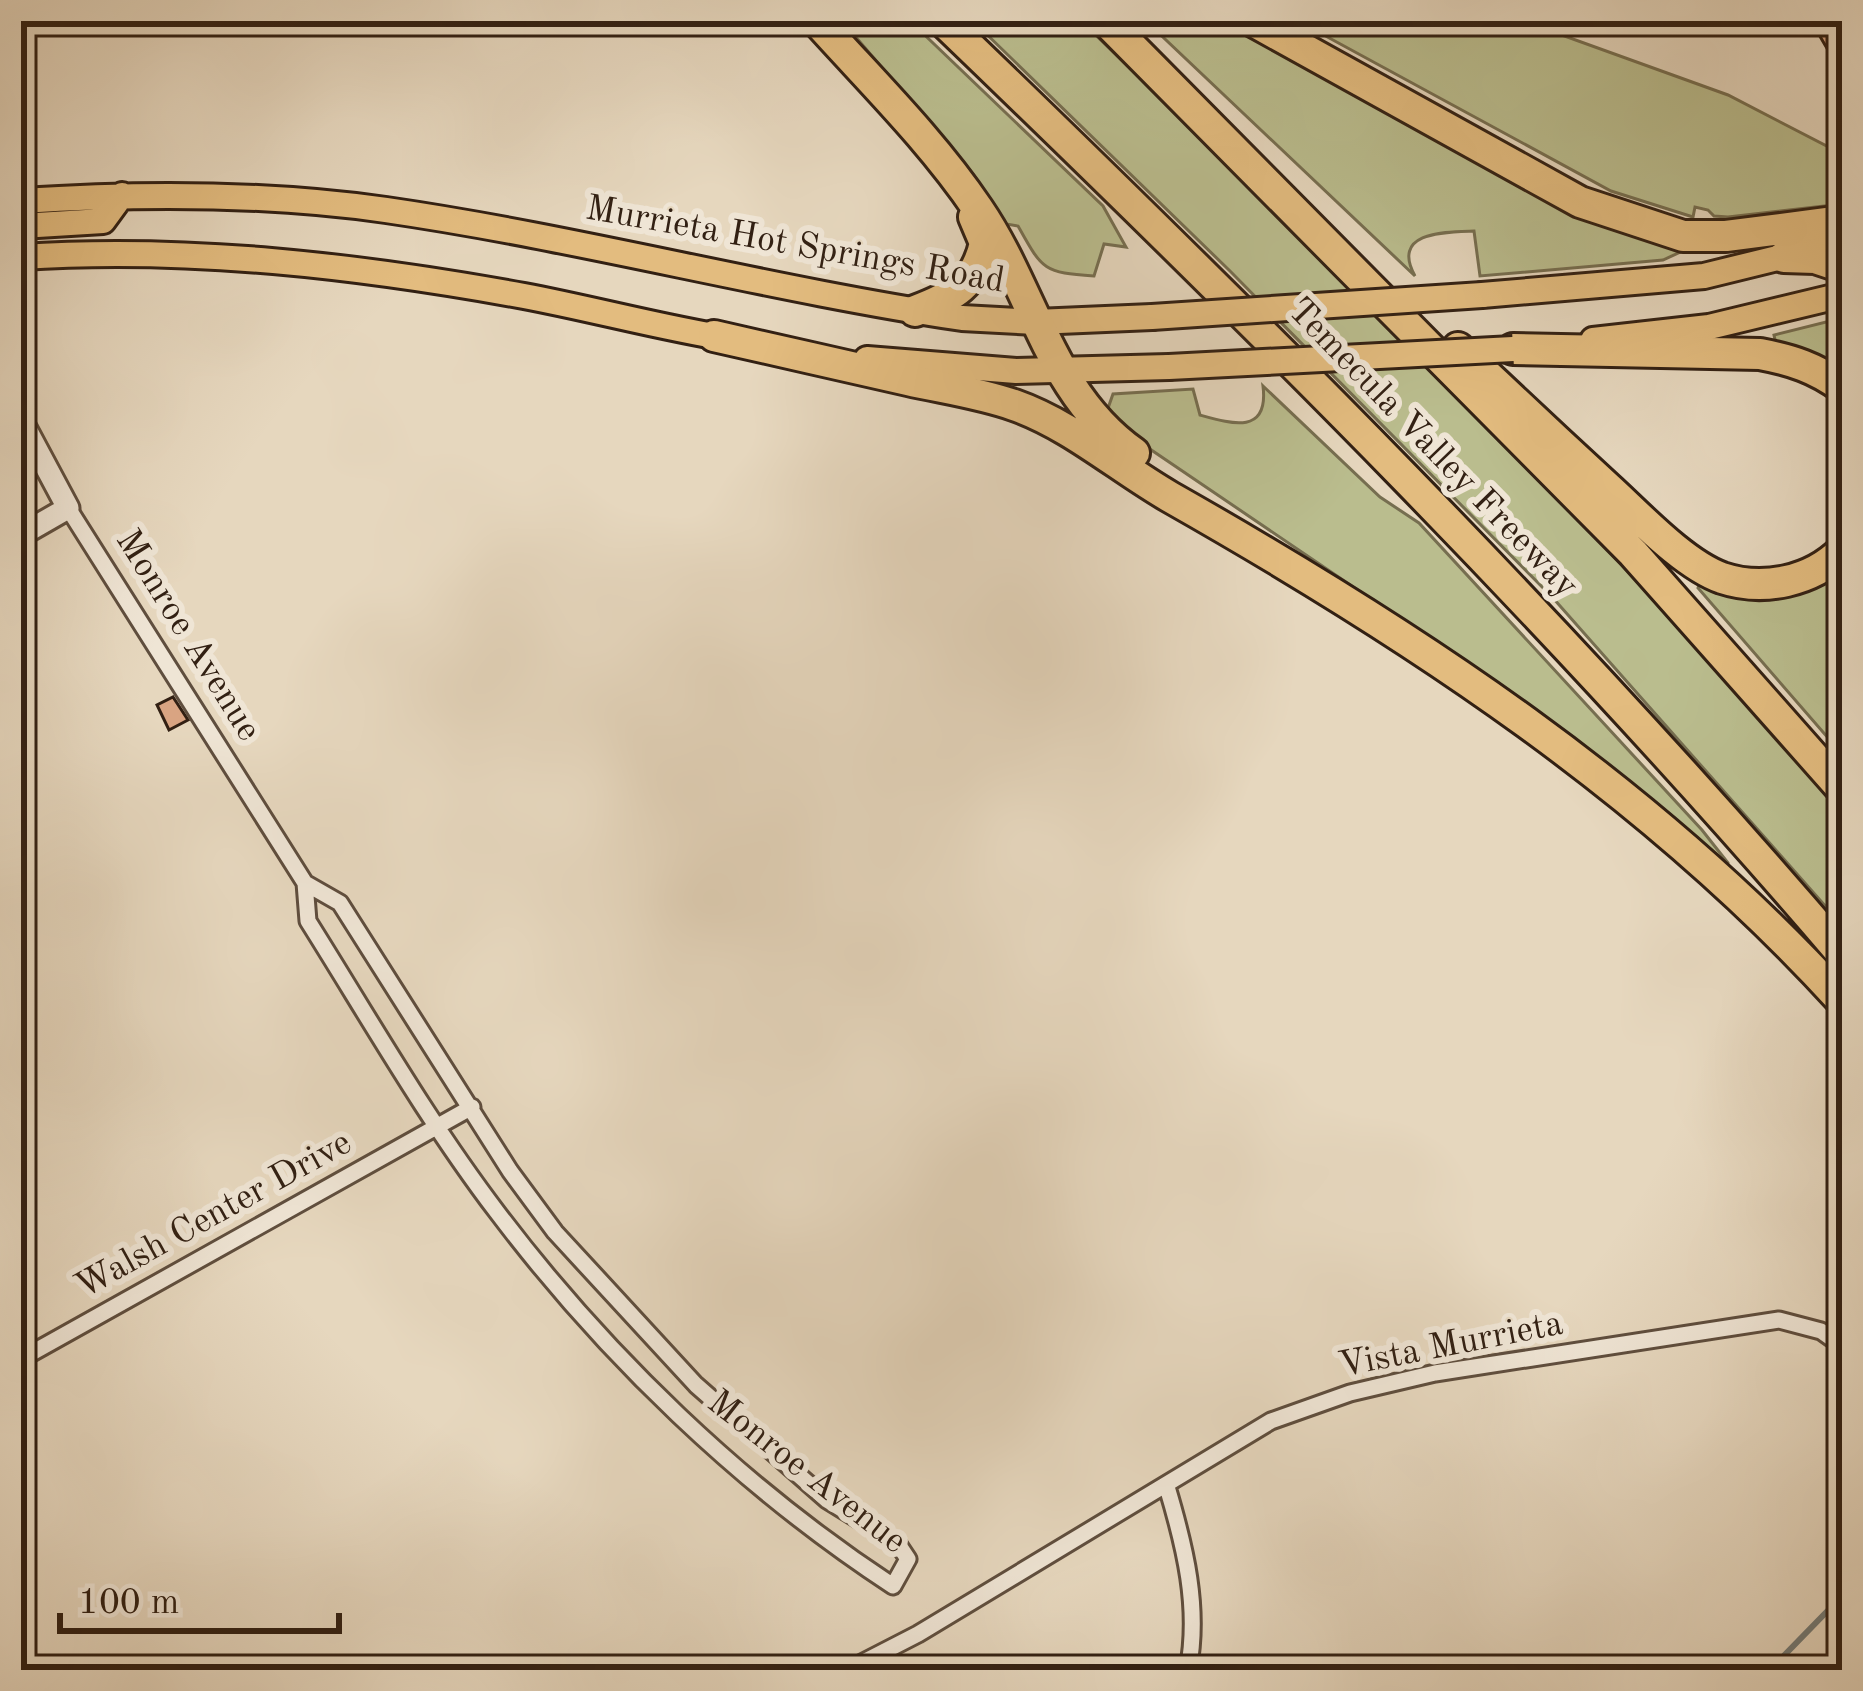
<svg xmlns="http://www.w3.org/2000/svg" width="1863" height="1691" font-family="'Old Standard TT',serif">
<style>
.green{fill:#babd8e;stroke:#766e50;stroke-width:3}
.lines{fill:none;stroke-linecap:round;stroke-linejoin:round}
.stream{stroke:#727b78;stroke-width:6}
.building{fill:#d9a482;stroke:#322013;stroke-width:3}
.minor-casing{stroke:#5f4e3e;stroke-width:21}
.tertiary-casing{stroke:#5f4e3e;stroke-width:27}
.primary-casing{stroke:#322013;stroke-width:30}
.motorway-casing{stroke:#322013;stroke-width:36}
.minor{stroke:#efe5d5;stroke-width:15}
.tertiary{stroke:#efe5d5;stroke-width:21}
.primary{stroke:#e3bc7f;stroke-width:24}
.motorway{stroke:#e3bc7f;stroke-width:30}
.primary-bridge-casing{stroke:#322013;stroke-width:30;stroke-linecap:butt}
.primary-bridge{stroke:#e3bc7f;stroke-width:24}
.labels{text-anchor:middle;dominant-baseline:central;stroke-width:12;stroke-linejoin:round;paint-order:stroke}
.street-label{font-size:36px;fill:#322013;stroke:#efe5d5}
</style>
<rect width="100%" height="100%" fill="#e6d7be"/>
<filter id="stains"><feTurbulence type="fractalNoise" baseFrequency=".00167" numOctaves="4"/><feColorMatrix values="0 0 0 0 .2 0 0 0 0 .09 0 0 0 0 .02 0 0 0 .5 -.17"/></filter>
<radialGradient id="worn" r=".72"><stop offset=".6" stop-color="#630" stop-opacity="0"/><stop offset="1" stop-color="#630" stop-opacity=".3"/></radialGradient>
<path class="green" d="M842,21H910L1103,206L1126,247L1104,244L1094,276C1043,273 1042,269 1018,226L1006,224L973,174Z
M973,21H1081C1344,274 1605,534 1842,812V925L1553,598L1230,271Z
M1146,21H1241L1687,249L1663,260L1480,276L1474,231C1447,232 1390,231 1415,276Z
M1298,21H1523L1728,95L1842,154V204L1728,217L1714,216L1708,210L1695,207L1693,217L1611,191Z
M1838,319L1842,320V374L1806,350L1776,344L1774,335Z
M1263,386L1380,497L1419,523L1702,830L1728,863L1727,868L1486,677L1144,445L1107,411L1113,394L1193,389L1200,415C1232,424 1269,435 1263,386Z
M1842,563V754L1698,588L1700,582Z"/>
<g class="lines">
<path class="stream" d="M1770,1670L1842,1596"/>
</g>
<path class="building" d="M1811,21H1842V74Z
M173,697L188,720L169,730L157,705Z"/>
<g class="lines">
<g class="minor-casing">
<path id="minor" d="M68,508L305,883L308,921C369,1018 427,1120 497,1212C605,1355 742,1487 893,1586L908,1559L898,1544L827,1500L696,1385L555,1232L510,1171L340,903L305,883
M21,1359L472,1107
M1167,1487C1185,1547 1200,1608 1188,1670
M848,1670L918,1634L1271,1421L1350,1393L1435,1373L1779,1320L1821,1331L1842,1346"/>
</g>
<g class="tertiary-casing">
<path id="tertiary" d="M21,420L68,508L21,535"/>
</g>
<g class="primary-casing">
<path id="primary" d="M21,201C142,193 266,193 386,210C579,238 769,289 962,318L1036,322L1152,317
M21,226L103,221L122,195
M21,257C189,246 359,266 524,296C593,309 662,328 731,339
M1482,295L1704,276L1842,242
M1593,340L1709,327L1842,295
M867,359L1016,371L1169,367"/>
</g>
<g class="motorway-casing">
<path id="motorway" d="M817,21C872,82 932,141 978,209C1034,291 1049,393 1134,453
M943,21C1255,321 1561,625 1842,954
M1106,21L1633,553L1842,789
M1253,21L1580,202L1683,236H1726L1842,221
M1784,257L1815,258L1842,267
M915,311C953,297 976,284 985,243L974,217
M714,336C779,351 843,365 908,380C943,388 980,393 1014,405C1071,425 1118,467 1170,497C1415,636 1651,791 1842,1001
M1458,348C1508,395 1557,441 1607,487C1638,515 1683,564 1722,578C1764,592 1812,581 1842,551
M1513,349L1760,354C1792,360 1816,368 1842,387"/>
</g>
<use href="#minor" class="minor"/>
<use href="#tertiary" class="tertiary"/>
<use href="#primary" class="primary"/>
<use href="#motorway" class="motorway"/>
<g class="primary-bridge-casing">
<path id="primary-bridge" d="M1152,317L1482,295
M1169,367L1513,349"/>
</g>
<use href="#primary-bridge" class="primary-bridge"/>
</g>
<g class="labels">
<g class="street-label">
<text transform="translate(795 246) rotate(10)">Murrieta Hot Springs Road</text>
<text transform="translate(1432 449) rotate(46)">Temecula Valley Freeway</text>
<text transform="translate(187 636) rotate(58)">Monroe Avenue</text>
<text transform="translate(214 1216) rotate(-29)">Walsh Center Drive</text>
<text transform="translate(1451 1346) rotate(-11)">Vista Murrieta</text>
<text transform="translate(806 1473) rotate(38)">Monroe Avenue</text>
</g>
</g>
<rect width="1863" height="1691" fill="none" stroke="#e6d7be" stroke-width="72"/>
<rect x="24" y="24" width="1815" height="1643" fill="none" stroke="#322013" stroke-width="6"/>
<rect x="36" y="36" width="1791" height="1619" fill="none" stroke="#322013" stroke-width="3"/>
<path d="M60 1613v18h279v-18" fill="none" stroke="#322013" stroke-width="6"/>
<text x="78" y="1613" font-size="36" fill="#322013" stroke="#efe5d5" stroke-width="9" paint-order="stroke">100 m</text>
<rect width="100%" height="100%" filter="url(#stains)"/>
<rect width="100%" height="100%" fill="url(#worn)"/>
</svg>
